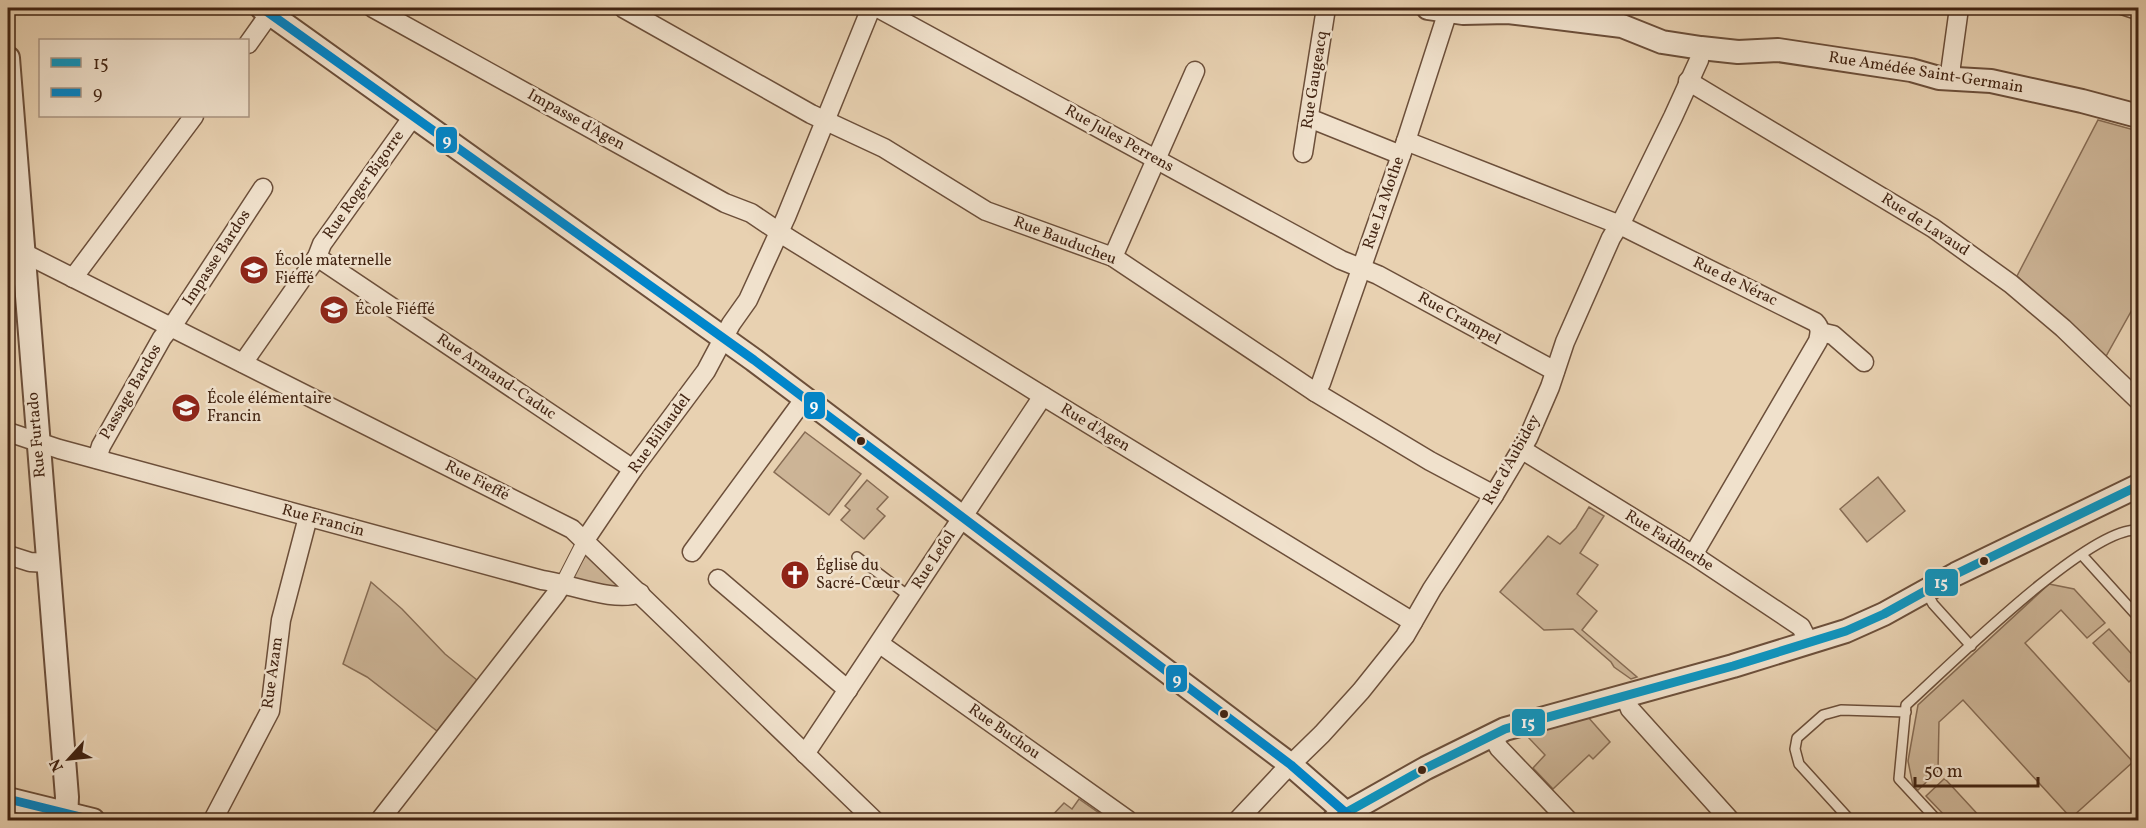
<svg xmlns="http://www.w3.org/2000/svg" width="2146" height="828" viewBox="0 0 2146 828" font-family="Vollkorn,serif">
<rect width="100%" height="100%" fill="#e8d1b1"/>
<filter id="stains"><feTurbulence type="fractalNoise" baseFrequency=".00333" numOctaves="4"/><feColorMatrix values="0 0 0 0 .2 0 0 0 0 .09 0 0 0 0 .02 0 0 0 .5 -.17"/></filter>
<radialGradient id="worn" r=".72"><stop offset=".6" stop-color="#630" stop-opacity="0"/><stop offset="1" stop-color="#630" stop-opacity=".3"/></radialGradient>
<g fill="#ccb496" stroke="#876c54" stroke-width="1.5">
<path d="M2098,120l40,11v168l-33,59 -88,-82z"/>
<path d="M805,432l56,42 -32,41 -55,-43z"/>
<path d="M1878,477l27,34 -38,31 -27,-33z"/>
<path d="M867,480l21,17 -11,12 8,7 -21,23 -23,-19 9,-10 -5,-4z"/>
<path d="M1589,507l15,9 -24,37 18,12 -21,29 20,17 -15,19 55,47 -6,2 -17,-12 -3,-5 -38,-33 -29,1 -44,-38 48,-56 12,8 16,-16z"/>
<path d="M587,553l35,31 -6,5 -45,-10z"/>
<path d="M371,582l31,27 43,45 32,26 -40,51 -70,-54 -24,-13z"/>
<path d="M2049,584l25,5 31,34 -18,15 -26,-28 -36,33 108,119 -62,56 -108,-118 -24,22 -1,49 -20,19 -5,-4 -5,-25 10,-56z"/>
<path d="M2109,629l29,32v12l-9,9 -36,-39z"/>
<path d="M1588,717l22,25 -17,17 -4,-4 -36,34 -20,-21 12,-13 -19,-20z"/>
<path d="M1944,779l3,2 36,39h-34l-23,-24z"/>
<path d="M1079,799l30,21h-61l16,-17 8,6z"/>
</g>
<g fill="none" stroke-linecap="round" stroke-linejoin="round">
<g stroke="#6c4f3a" stroke-width="12">
<g id="service">
<path d="M2117,8l21,7"/>
<path d="M2082,555l56,62"/>
<path d="M857,557l53,40"/>
<path d="M1926,591l7,13 38,42"/>
<path d="M1850,820l-51,-56 -4,-15 2,-11 26,-23 18,-5 65,2"/>
<path d="M1937,820l-38,-41 7,-74c41,-37 183,-179 232,-175"/>
</g>
</g>
<g stroke="#6c4f3a" stroke-width="16">
<path id="pedestrian" d="M563,583l22,-43"/>
</g>
<g stroke="#6c4f3a" stroke-width="21">
<g id="minor">
<path d="M373,8l352,195 26,10 37,25 255,158 370,226"/>
<path d="M623,8l188,106 73,34 102,63 127,46 202,135 115,69 64,34"/>
<path d="M878,8l463,252 37,15 177,96"/>
<path d="M248,44l22,-31"/>
<path d="M1951,78v-12l8,-58"/>
<path d="M1688,81l245,147 78,56 52,44 75,72"/>
<path d="M1309,118l92,37"/>
<path d="M1406,141l214,84 195,97c6,6 5,10 3,19l-125,214"/>
<path d="M1303,153l23,-145"/>
<path d="M8,245l564,284 302,291"/>
<path d="M317,257l5,-13 92,-129"/>
<path d="M1113,257l82,-186"/>
<path d="M73,278l121,-162"/>
<path d="M1820,332l13,3 31,27"/>
<path d="M243,363l74,-106 316,212"/>
<path d="M1315,392l6,-9 85,-242 42,-130"/>
<path d="M8,432l51,17 483,131c29,4 72,23 98,13"/>
<path d="M1521,449l172,106 108,72 8,16"/>
<path d="M97,459l4,-13 61,-108 15,-19 86,-131"/>
<path d="M585,540l48,-71 73,-98 25,-47 17,-24 38,-83 85,-209"/>
<path d="M692,552l113,-154"/>
<path d="M8,555l22,7 18,1"/>
<path d="M718,579l130,111"/>
<path d="M880,644l248,176"/>
<path d="M1625,696l5,13 100,111"/>
<path d="M1492,735l7,13 69,72"/>
<path d="M805,754l238,-358"/>
<path d="M213,820l57,-109 11,-91 27,-103"/>
<path d="M380,820l176,-226 7,-11"/>
<path d="M1238,820l42,-45 42,-41 39,-43 44,-55 27,-47 62,-94 34,-57 22,-51 15,-45 46,-104 13,-21 49,-100 26,-57 2,-12"/>
</g>
</g>
<g stroke="#6c4f3a" stroke-width="26">
<g id="tertiary">
<path d="M262,8l492,352 537,405 63,55"/>
<path d="M1428,8l35,5 45,-1 114,14 40,16 39,6 37,4 40,-2 133,20 28,8 52,3 91,20 56,15"/>
<path d="M8,58l59,739 -1,23"/>
<path d="M8,799l85,21"/>
<path d="M1334,820l92,-52 79,-39 228,-63 113,-35 38,-17 72,-40 182,-88"/>
</g>
</g>
<use href="#service" stroke="#f0e1cc" stroke-width="9"/>
<use href="#pedestrian" stroke="#f0e1cc" stroke-width="14"/>
<use href="#minor" stroke="#f0e1cc" stroke-width="18"/>
<use href="#tertiary" stroke="#f0e1cc" stroke-width="22"/>
<g stroke="#f0e1cc" stroke-width="14">
<path id="bus-1" d="M1333,820l93,-52 79,-39 228,-63 113,-35 38,-17 72,-40 182,-88"/>
</g>
<g stroke="#f0e1cc" stroke-width="14">
<g id="bus-2">
<path d="M262,8l492,352 537,405 63,55"/>
<path d="M8,799l85,21"/>
</g>
</g>
<use href="#bus-1" stroke="#0d95c0" stroke-width="9"/>
<use href="#bus-2" stroke="#0086cb" stroke-width="9"/>
</g>
<defs>
<g id="school-disc" transform="scale(1.5)"><circle r="9.5" fill="#8f2418" stroke="#f0e1cc"/><path d="M0-5L7-2L0 1L-7-2ZM-4 1L0 2.5L4 1V4Q0 6-4 4Z" fill="#fff"/></g>
<g id="church-disc" transform="scale(1.5)"><circle r="9.5" fill="#8f2418" stroke="#f0e1cc"/><path d="M-1.2-6h2.4v3.5h3.3v2.4h-3.3V6h-2.4V-.1h-3.3v-2.4h3.3Z" fill="#fff"/></g>
</defs>
<g fill-rule="evenodd">
<use href="#school-disc" x="254" y="270"/>
<use href="#school-disc" x="334" y="310"/>
<use href="#school-disc" x="186" y="408"/>
<use href="#church-disc" x="795" y="575"/>
</g>
<g fill="#422412" stroke="#f0e1cc" stroke-width="2">
<circle cx="861" cy="441" r="5"/>
<circle cx="1984" cy="561" r="5"/>
<circle cx="1224" cy="714" r="5"/>
<circle cx="1422" cy="770" r="5"/>
</g>
<g text-anchor="middle" dominant-baseline="central" stroke-width="5" stroke-linejoin="round" paint-order="stroke">
<g font-size="16" fill="#422412" stroke="#f0e1cc">
<text transform="translate(1926 73) rotate(9)">Rue Amédée Saint-Germain</text>
<text transform="translate(1315 80) rotate(-81)">Rue Gaugeacq</text>
<text transform="translate(576 120) rotate(29)">Impasse d'Agen</text>
<text transform="translate(1119 139) rotate(29)">Rue Jules Perrens</text>
<text transform="translate(364 185) rotate(-55)">Rue Roger Bigorre</text>
<text transform="translate(1384 203) rotate(-71)">Rue La Mothe</text>
<text transform="translate(1925 225) rotate(33)">Rue de Lavaud</text>
<text transform="translate(1065 241) rotate(21)">Rue Bauducheu</text>
<text transform="translate(217 258) rotate(-57)">Impasse Bardos</text>
<text transform="translate(1735 282) rotate(26)">Rue de Nérac</text>
<text transform="translate(1459 319) rotate(29)">Rue Crampel</text>
<text transform="translate(496 377) rotate(34)">Rue Armand-Caduc</text>
<text transform="translate(131 392) rotate(-60)">Passage Bardos</text>
<text transform="translate(1095 428) rotate(31)">Rue d'Agen</text>
<text transform="translate(660 434) rotate(-54)">Rue Billaudel</text>
<text transform="translate(37 435) rotate(-95)">Rue Furtado</text>
<text transform="translate(1512 460) rotate(-61)">Rue d'Aubidey</text>
<text transform="translate(477 481) rotate(27)">Rue Fieffé</text>
<text transform="translate(323 521) rotate(15)">Rue Francin</text>
<text transform="translate(1669 541) rotate(32)">Rue Faidherbe</text>
<text transform="translate(934 560) rotate(-57)">Rue Lefol</text>
<text transform="translate(273 673) rotate(-82)">Rue Azam</text>
<text transform="translate(1004 732) rotate(35)">Rue Buchou</text>
</g>
<g font-size="16" fill="#422412" stroke="#f0e1cc" text-anchor="start">
<text x="275" y="261">École maternelle<tspan x="275" dy="18">Fiéffé</tspan></text>
<text x="355" y="310">École Fiéffé</text>
<text x="207" y="399">École élémentaire<tspan x="207" dy="18">Francin</tspan></text>
<text x="816" y="566">Église du<tspan x="816" dy="18">Sacré-Cœur</tspan></text>
</g>
</g>
<g stroke="#f0e1cc" stroke-width="2">
<rect x="435" y="126" width="23" height="28" rx="6" fill="#0086cb"/>
<rect x="803" y="391" width="23" height="29" rx="6" fill="#0086cb"/>
<rect x="1924" y="568" width="35" height="29" rx="6" fill="#0d95c0"/>
<rect x="1165" y="664" width="23" height="29" rx="6" fill="#0086cb"/>
<rect x="1511" y="708" width="35" height="29" rx="6" fill="#0d95c0"/>
</g>
<g font-size="16" text-anchor="middle" font-weight="bold" fill="#fff">
<text x="447" y="146">9</text>
<text x="814" y="411">9</text>
<text x="1941" y="588">15</text>
<text x="1177" y="685">9</text>
<text x="1528" y="728">15</text>
</g>
<rect width="2146" height="828" fill="none" stroke="#e8d1b1" stroke-width="30"/>
<rect x="9" y="9" width="2128" height="810" fill="none" stroke="#422412" stroke-width="3"/>
<rect x="15" y="15" width="2116" height="798" fill="none" stroke="#422412" stroke-width="1.5"/>
<rect x="39" y="39" width="210" height="78" fill="#f0e1cc" stroke="#aa9582" stroke-width="1.5"/>
<rect x="51" y="58" width="30" height="9" fill="#0d95c0" stroke="#aa9582" stroke-width="1.5"/>
<text x="93" y="69" font-size="18" fill="#422412">15</text>
<rect x="51" y="88" width="30" height="9" fill="#0086cb" stroke="#aa9582" stroke-width="1.5"/>
<text x="93" y="99" font-size="18" fill="#422412">9</text>
<g transform="translate(69 759) rotate(243)" stroke="#f0e1cc" stroke-width="4.5" paint-order="stroke">
<path d="M0-4.5L10 22L0 15L-10 22Z" fill="#422412"/>
<text y="-9" font-size="16" font-weight="bold" text-anchor="middle" fill="#422412">N</text>
</g>
<path d="M1915 777v9h123v-9" fill="none" stroke="#422412" stroke-width="3"/>
<text x="1924" y="777" font-size="18" fill="#422412" stroke="#f0e1cc" stroke-width="4.5" paint-order="stroke">50 m</text>
<rect width="100%" height="100%" filter="url(#stains)"/>
<rect width="100%" height="100%" fill="url(#worn)"/>
</svg>
